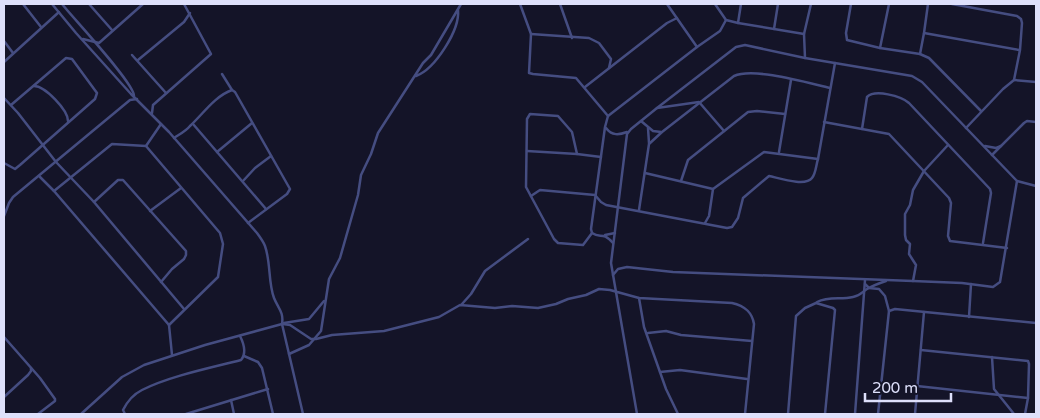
<svg xmlns="http://www.w3.org/2000/svg" width="1040" height="418" viewBox="0 0 1040 418" font-family="'Varela Round',sans-serif">
<rect width="100%" height="100%" fill="#141428"/>
<g fill="none" stroke-linecap="round" stroke-linejoin="round">
<g stroke="#454d81" stroke-width="2.5">
<path d="M23,4l18,23"/>
<path d="M52,4l24,29 55,61 38,38 88,101c3,4 6,8 8,13 6,17 3,36 9,52 4,10 10,14 8,26l-77,21 -61,20 -22,12 -41,37"/>
<path d="M62,4c11,14 73,80 72,92"/>
<path d="M89,4l23,26"/>
<path d="M520,4l11,30 -2,39 4,1 43,4 32,38"/>
<path d="M560,4l12,34"/>
<path d="M667,4l30,43"/>
<path d="M715,4l11,16 12,3 66,11"/>
<path d="M851,4l-5,29 1,7 33,8 40,6 9,4 52,53"/>
<path d="M952,4l65,12 4,3 1,4 -2,27 -6,30 -11,9 -37,39"/>
<path d="M738,23l3,-19"/>
<path d="M774,29l4,-25"/>
<path d="M924,33l95,17"/>
<path d="M531,34l58,4 10,5 12,16 -2,9"/>
<path d="M83,39l16,4 44,-39"/>
<path d="M4,41l9,12"/>
<path d="M880,48l9,-44"/>
<path d="M920,54l4,-21 4,-29"/>
<path d="M132,55l34,38"/>
<path d="M805,58l-1,-24 7,-30"/>
<path d="M138,60l46,-38 6,-9"/>
<path d="M4,62l55,-50"/>
<path d="M222,74l10,16 3,2 55,97 -3,5 -39,29"/>
<path d="M416,76c19,-7 44,-46 42,-66"/>
<path d="M1014,80l22,2"/>
<path d="M34,86c11,0 34,24 34,35"/>
<path d="M585,87l82,-64 10,-5"/>
<path d="M4,98l14,15 38,49 38,40 90,107"/>
<path d="M657,108l79,-61 9,-2 60,13 107,18 10,6 95,99 19,5"/>
<path d="M152,113l1,-8 58,-51 -27,-50"/>
<path d="M641,121l12,10 8,1"/>
<path d="M824,122l65,12 60,64 2,5 -3,33 2,5 57,7"/>
<path d="M193,124l73,85"/>
<path d="M606,128c6,8 13,7 21,4"/>
<path d="M648,128l1,15"/>
<path d="M862,129l5,-32c8,-8 34,-1 42,6l81,86 1,4 -8,50"/>
<path d="M174,138c6,-4 12,-7 16,-12 13,-12 25,-30 42,-36"/>
<path d="M146,146l15,-22"/>
<path d="M985,146l11,2 5,-2"/>
<path d="M527,151l50,3 24,3"/>
<path d="M217,152l35,-29"/>
<path d="M779,152l12,-72"/>
<path d="M577,154l-5,-22 -14,-16 -28,-2 -3,5 -1,68 28,52 4,4 25,2 9,-12 -1,-4 14,-102 3,-11 89,-69 23,-16 6,-11"/>
<path d="M992,155l32,-32 3,-2 9,1"/>
<path d="M4,163l11,6 5,-4 75,-66 2,-6 -25,-34 -6,-1 -55,47"/>
<path d="M645,173l68,16"/>
<path d="M40,177l14,14 115,134 3,30"/>
<path d="M243,181l12,-13 16,-12"/>
<path d="M681,181l7,-21 60,-48 9,-1 28,3"/>
<path d="M54,191l58,-47 34,2 74,87 3,11 -5,33 -49,48"/>
<path d="M531,196l9,-6 55,5 6,7 5,3 121,23 5,-1 6,-9 5,-20 26,-22c10,2 36,11 43,2 4,-5 4,-13 6,-19l17,-96"/>
<path d="M94,202l24,-22h5l63,71v4l-2,4 -12,10 -11,13"/>
<path d="M639,210l10,-66 13,-12 72,-56c20,-9 74,7 96,12"/>
<path d="M150,211l31,-23"/>
<path d="M4,216l5,-13 4,-6 117,-97 7,-1"/>
<path d="M705,223l4,-7 4,-27 51,-37 54,7"/>
<path d="M592,233c9,6 10,-2 21,10"/>
<path d="M605,235l10,-2"/>
<path d="M613,275l5,-6 9,-2 46,5 240,9 49,2 31,4 7,-5 17,-101"/>
<path d="M913,281l3,-16 -7,-11 1,-10 -4,-4 -1,-5v-21l5,-9 3,-15 11,-19 24,-26"/>
<path d="M865,284l4,4 10,1 6,7 4,15"/>
<path d="M639,298l5,29 22,62 12,25"/>
<path d="M817,302c12,-6 24,-2 36,-5 7,-1 9,-5 14,-8 5,-3 13,-6 19,-8"/>
<path d="M462,304l9,-10 14,-23 43,-32"/>
<path d="M969,317l2,-33"/>
<path d="M284,323l25,-4 15,-18"/>
<path d="M282,324l21,90"/>
<path d="M283,324l7,1 21,14h5l16,-4 52,-4 55,-14 21,-12 35,3 17,-2 26,2 18,-4 12,-5 18,-4 13,-6 11,1 29,8 93,5c13,3 20,9 22,21l-9,90"/>
<path d="M648,333l18,-2 15,4 71,6"/>
<path d="M4,337l36,41 15,21v2l-17,13"/>
<path d="M921,350l107,11 1,3 -1,34 -3,16"/>
<path d="M289,354l20,-9 12,-14 8,-52 11,-21 18,-63 3,-20 10,-21 7,-21 45,-70 8,-8 30,-51"/>
<path d="M244,356l14,6 4,6 11,46"/>
<path d="M992,357l2,32 20,25"/>
<path d="M660,372l20,-2 67,9"/>
<path d="M917,386l111,12"/>
<path d="M4,397l24,-22 3,-4v-3"/>
<path d="M231,400l3,14"/>
<path d="M125,414l-2,-4c4,-8 11,-16 19,-20 28,-14 68,-22 99,-30 6,-7 3,-16 -1,-24"/>
<path d="M186,414l82,-25"/>
<path d="M637,414l-26,-151 16,-129 4,-5 26,-21 42,-6 25,29"/>
<path d="M788,414l8,-98 9,-8 11,-5 17,5 2,2 -10,104"/>
<path d="M855,414l10,-134"/>
<path d="M878,414l11,-103 6,-2 141,14"/>
<path d="M915,414l9,-102"/>
</g>
</g>
<rect width="1040" height="418" fill="none" stroke="#dee0fb" stroke-width="10"/>
<path d="M865 393v8h86v-8" fill="none" stroke="#dee0fb" stroke-width="2.5"/>
<text x="872" y="393" font-size="15" fill="#dee0fb" stroke="#141428" stroke-width="4" paint-order="stroke">200 m</text>
</svg>
